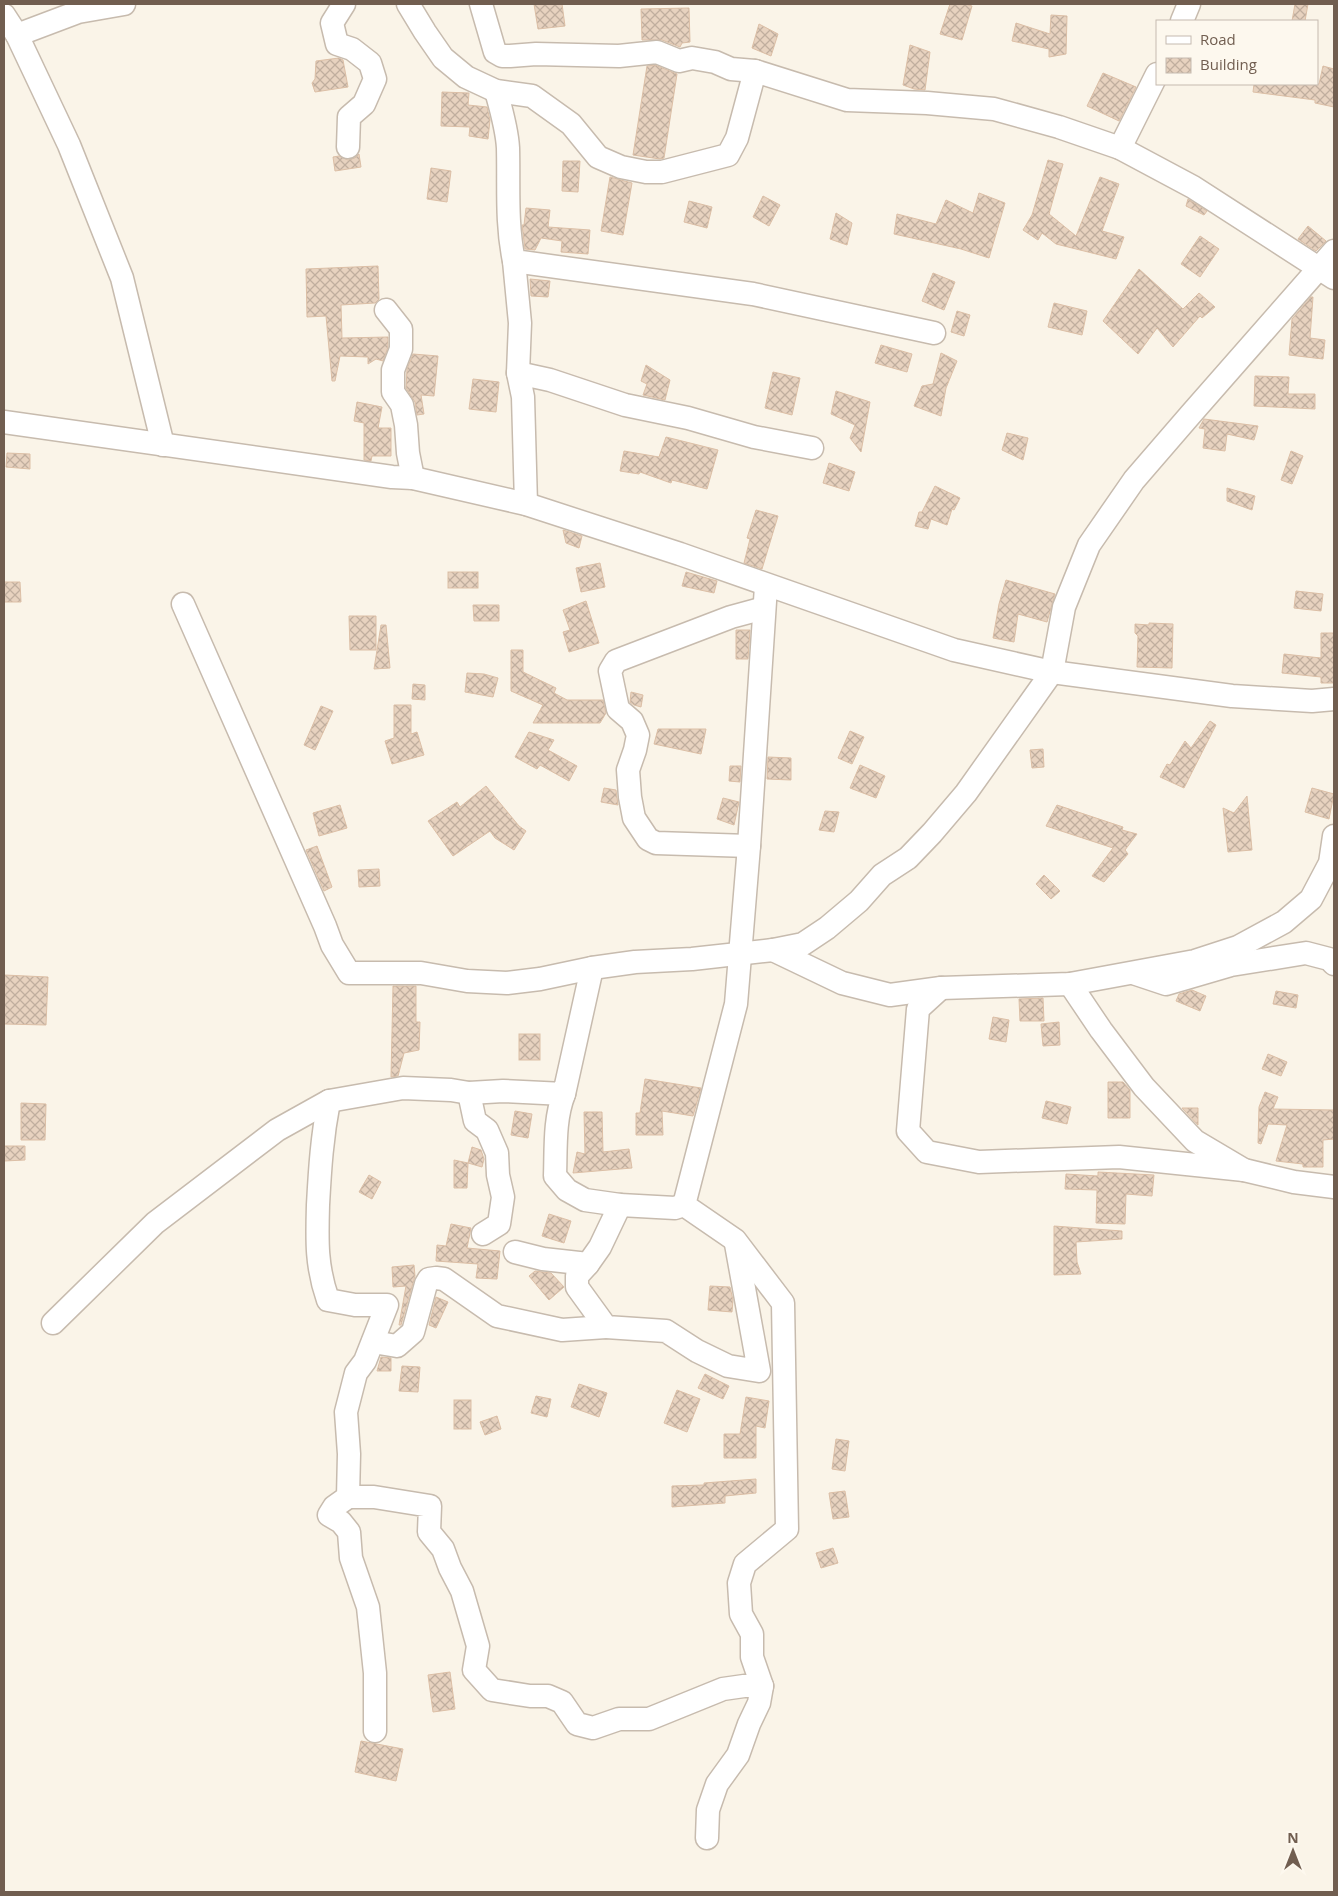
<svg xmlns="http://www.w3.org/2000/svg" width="1338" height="1896" viewBox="0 0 1338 1896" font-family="'Open Sans',sans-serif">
<defs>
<pattern id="building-cross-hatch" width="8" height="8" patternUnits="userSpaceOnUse" patternTransform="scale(1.25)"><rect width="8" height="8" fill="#e7d2bf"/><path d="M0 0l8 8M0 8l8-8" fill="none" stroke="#c0ae9e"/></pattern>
</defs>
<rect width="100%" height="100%" fill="#faf4e8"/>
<g fill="url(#building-cross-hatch)" stroke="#dcbfa6">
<path d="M534,4h28l3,22 -27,3z"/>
<path d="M950,4h15l7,2 -10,34 -22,-6z"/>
<path d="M1295,4h13l-3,17h-13z"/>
<path d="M689,8l1,34 -8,1 -2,4 -18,-7h-20l-1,-31z"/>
<path d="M1051,15l16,1 -1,38 -17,3v-8l-37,-8 4,-18 34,11z"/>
<path d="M759,24l19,10 -7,22 -19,-8z"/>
<path d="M910,45l20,7 -5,38 -11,-1 -11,-4z"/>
<path d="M339,58l4,2 5,27 -33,5 -3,-9 3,-4 1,-18z"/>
<path d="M655,65l22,9 -13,84 -4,1 -27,-4 14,-89z"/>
<path d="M1323,66l11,3v38l-19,-4v-3l-62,-8 1,-8h65z"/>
<path d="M1103,73l33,14 -17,34 -32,-15z"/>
<path d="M442,92l27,1 -1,12 19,2 3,13 -2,19 -19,-3 1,-9 -29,-1z"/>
<path d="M359,154l2,13 -26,4 -2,-14 6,-1 9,4 7,-2z"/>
<path d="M1048,160l15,4 -14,50 27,22 24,-59 19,7 -17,47 22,6 -8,22 -60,-15 -14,-11 -4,7 -15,-10 9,-15z"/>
<path d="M563,161h17l-2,31 -16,-1z"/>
<path d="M431,168l20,3 -4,31 -20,-3z"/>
<path d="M610,177l22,6 -9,52 -22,-4z"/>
<path d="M979,193l26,10 -16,55 -28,-9 -67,-15 3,-20 39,10 10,-24 27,13z"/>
<path d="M763,196l17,9 -11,21 -16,-9z"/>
<path d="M1188,199l19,12 -3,4 -18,-9z"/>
<path d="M689,201l23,6 -5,21 -23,-6z"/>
<path d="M526,208l24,2 -2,17 42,3 -2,24 -27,-2 1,-11 -21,-3 -6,12 -10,-1 -3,-24h2z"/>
<path d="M836,213l16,10 -5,22 -17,-6z"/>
<path d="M1308,226l18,15 -10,10 -18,-12z"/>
<path d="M1200,236l19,13 -19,28 -19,-13z"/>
<path d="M378,266l1,33 -4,4 -34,2 1,33 46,-1v10l-5,14 -7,-2 -8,5v-7l-28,-1 -5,25h-3l-6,-65 -19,1 -1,-48z"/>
<path d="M1139,269l44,40 16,-16 16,14 -13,11 -2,-2 -27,31 -16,-19 -19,26 -35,-33z"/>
<path d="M933,273l22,9 -11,28 -22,-9z"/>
<path d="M530,279l20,2 -2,16 -17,-1z"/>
<path d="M1311,297h2l-3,41 15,2 -2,19 -34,-4 3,-36z"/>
<path d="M1054,303l33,8 -5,24 -34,-8z"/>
<path d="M957,311l13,4 -6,21 -13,-4z"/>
<path d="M881,345l31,9 -5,18 -32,-9z"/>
<path d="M941,353l16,8 -11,27 -5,28 -27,-10 8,-20 11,-2z"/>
<path d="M413,354l25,2 -4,40 -13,-1 3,19 -7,1 -2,-13 -9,-14 1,-19z"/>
<path d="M646,365l24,15 -5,20 -22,-5 4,-11 -6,-3z"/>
<path d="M773,372l27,6 -8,37 -27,-7z"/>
<path d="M1255,376l34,1 -1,17h27v15l-61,-3z"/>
<path d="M473,379l26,3 -3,30 -27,-3z"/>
<path d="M836,391l34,11 -9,50 -11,-14 5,-13 -24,-11z"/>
<path d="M357,402l25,5 -4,21h13v28h-19l-1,5 -7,-1v-37l-10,-2z"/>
<path d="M1204,419l54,7 -4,14 -27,-6 -2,17 -22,-3 2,-19 -6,-1z"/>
<path d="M1007,433l21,5 -5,22 -21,-10z"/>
<path d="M666,437l52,13 -11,39 -35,-9 -1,3 -31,-11 -1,2 -19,-3 4,-20 35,6z"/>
<path d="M1291,451l12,5 -11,28 -11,-4z"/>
<path d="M7,453l23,1v15l-24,-2z"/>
<path d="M829,463l26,9 -6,19 -26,-8z"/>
<path d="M935,486l25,12 -6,12 -2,-1 -5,16 -16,-6 -3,10 -13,-3 4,-14h3z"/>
<path d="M1227,488l28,8 -3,14 -25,-9z"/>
<path d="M756,510l22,6 -16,53 -18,-6 6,-24 -3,-1z"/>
<path d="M563,530l19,6 -3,12 -13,-5z"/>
<path d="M600,563l5,24 -24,5 -5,-24z"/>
<rect x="448" y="572" width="30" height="16"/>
<path d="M686,572l31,9 -3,12 -32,-7z"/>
<path d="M1006,580l49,14 -8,28 -29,-8 -4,28 -21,-4 6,-34z"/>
<path d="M4,582h16l1,20h-17z"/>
<path d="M1296,591l27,3 -2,17 -27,-3z"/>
<path d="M586,601l13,42 -30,9 -6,-20 7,-2 -7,-20z"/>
<path d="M473,605h26v16h-25z"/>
<path d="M349,616h27v34h-26z"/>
<path d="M1149,623l24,1 -1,44 -35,-1 1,-31 -3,-3v-9l14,1z"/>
<path d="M381,625h5l4,43 -16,1z"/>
<path d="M736,630h14l-2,29h-12z"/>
<path d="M1321,633h13v50h-13v-6l-39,-4 2,-19 37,4z"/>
<path d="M511,650h12v22l33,16 -2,5 13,7h36l3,13 -6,10h-67l10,-18 -32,-14z"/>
<path d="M467,673l17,1 14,4 -5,19 -28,-5z"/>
<path d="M413,684l12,1v15l-13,-1z"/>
<path d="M631,692l12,3 -2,12 -7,-2 -4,-3z"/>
<path d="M394,705h17v29l6,-2 7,23 -32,9 -7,-23 9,-3z"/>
<path d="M321,706l12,5 -18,39 -11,-5z"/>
<path d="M1210,721l6,4 -32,63 -24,-11 7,-13 3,1 15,-24 6,7z"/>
<path d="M658,729h48l-5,25 -47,-10z"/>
<path d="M850,731l14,6 -12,27 -14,-6z"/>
<path d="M529,732l25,8 -6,10 29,16 -8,15 -29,-16 -3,4 -22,-12z"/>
<path d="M1043,749l1,18 -12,1 -2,-18z"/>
<path d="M768,757l23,1v22l-24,-1z"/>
<path d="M860,765l25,11 -9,22 -26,-10z"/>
<path d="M730,766h11l-1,16 -11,-1z"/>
<path d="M486,786l33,40 7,5 -12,19 -19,-12 -5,-7 -37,25 -25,-35 29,-19 3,5z"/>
<path d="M604,788l12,2 2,15 -17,-3z"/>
<path d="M1312,788l22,6 -5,25 -24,-7z"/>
<path d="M1247,796l5,54 -24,2 -5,-44 11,5z"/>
<path d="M723,798l16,4 -5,23 -17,-6z"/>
<path d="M340,805l7,23 -28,8 -6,-23z"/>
<path d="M1057,805l66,22 -1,3 15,4 -12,16 3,4 -24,28 -12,-6 21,-28 -67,-22z"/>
<path d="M825,811l14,1 -5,20 -15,-2z"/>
<path d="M317,846l15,41 -8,4 -18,-41z"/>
<path d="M379,869l1,17 -21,1 -1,-17z"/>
<path d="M1044,875l16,16 -9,8 -15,-15z"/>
<path d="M4,975l44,2 -2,48 -42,-1z"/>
<path d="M393,986h23v36h4l-1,28 -15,3 -6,23 -7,1z"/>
<path d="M1192,990l14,6 -6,15 -24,-10 3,-7z"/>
<path d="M1276,991l22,4 -2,13 -23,-4z"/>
<path d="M1043,998l1,23h-24l-1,-22z"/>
<path d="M993,1017l16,3 -3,22 -17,-3z"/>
<path d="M1059,1022l1,23 -17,1 -2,-22z"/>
<rect x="519" y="1034" width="21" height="26"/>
<path d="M1268,1054l19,8 -6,14 -19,-7z"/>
<path d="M645,1079l56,9 -8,28 -31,-5 1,24h-27v-22h4z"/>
<path d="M1108,1082h15l7,8v28h-22z"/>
<path d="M1265,1092l13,5 -5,12 61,1v29l-11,1v27h-20v-3l-27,-3 11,-36 -19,-1 -7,20 -3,-1 1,-36z"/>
<path d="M1046,1101l25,6 -4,17 -25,-6z"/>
<path d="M21,1103l25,1 -1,36h-24z"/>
<path d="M1182,1108h16v17z"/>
<path d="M515,1111l17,3 -4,24 -17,-3z"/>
<path d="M584,1112h18l1,40 26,-3 3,19 -59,5 4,-21 8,2z"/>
<path d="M4,1146h21v14l-21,1z"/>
<path d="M472,1147l9,3 3,9 -2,8 -14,-4z"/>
<path d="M454,1160l14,3 -1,25h-13z"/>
<path d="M1098,1172l56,3 -2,21 -26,-2 -1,30 -29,-1 1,-33 -32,-1 1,-15 32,2z"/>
<path d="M369,1175l12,7 -9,17 -13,-7z"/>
<path d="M549,1214l22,7 -7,22 -22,-7z"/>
<path d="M451,1224l20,4 -4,20 33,3 -3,28 -21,-1 2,-14 -42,-3 1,-16 9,1z"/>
<path d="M1054,1226l68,5v8l-46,3 1,20 4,12 -27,1z"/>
<path d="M414,1265l1,11 -14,49h-2l7,-39 -13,1 -1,-20z"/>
<path d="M535,1271l16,2 13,14 -15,13 -20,-24z"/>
<path d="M710,1286l20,1 3,13 -1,12 -24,-2z"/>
<path d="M436,1297l12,5 -12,26 -7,-3z"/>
<path d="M381,1357l10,1v13h-14z"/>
<path d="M402,1366l18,1 -2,25 -19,-1z"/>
<path d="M705,1374l24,12 -6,13 -25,-11z"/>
<path d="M579,1384l28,9 -8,24 -28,-10z"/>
<path d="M677,1390l23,9 -13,33 -23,-9z"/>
<path d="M536,1396l15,3 -4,18 -16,-4z"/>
<path d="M746,1397l23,4 -4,27 -9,-2v32h-32v-24h16z"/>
<rect x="454" y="1400" width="17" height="29"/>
<path d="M497,1416l4,13 -16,6 -5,-13z"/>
<path d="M836,1439l13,2 -4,30 -13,-2z"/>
<path d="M756,1479v14l-31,3v7l-53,4v-21l32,-1v-2z"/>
<path d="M845,1491l4,26 -16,2 -4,-26z"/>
<path d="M833,1548l5,15 -17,5 -5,-15z"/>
<path d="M450,1672l5,37 -22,3 -5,-37z"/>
<path d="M361,1741l42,8 -7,32 -41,-9z"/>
</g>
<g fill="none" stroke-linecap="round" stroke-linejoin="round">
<g stroke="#c7bbae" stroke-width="25">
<g id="minor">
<path d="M344,4l-12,19 5,21 15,5 18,14 5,16 -11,25 -15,13 -1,30"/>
<path d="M408,4l17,28 18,26 23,19 30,14 36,5 39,28 27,33 23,10 25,5h16l66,-17 9,-17 18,-67 92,29 80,3 67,6 65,18 61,21 73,39 141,91"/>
<path d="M481,4l14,48 7,4h8l26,-2 83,2 38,-4 22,9 13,-3 23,4 16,7 24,2"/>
<path d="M4,15l13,20 61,-23 46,-8"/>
<path d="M1182,21l7,-17"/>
<path d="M17,35l52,110 53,133 41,167"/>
<path d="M496,91c5,18 11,38 12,57 1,39 -2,75 6,113l239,33 181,39"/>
<path d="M1120,148l37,-74"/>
<path d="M514,261l6,62 -2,50"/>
<path d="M386,310l15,19v20l-8,21v22l9,13 4,20 2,28 5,25"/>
<path d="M4,422l388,55 21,1 113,26 154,50 274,96 98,22 180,24 80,5 22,-2"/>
<path d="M526,504l-3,-107 -5,-24 32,7 75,25 63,13 66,19 58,11"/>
<path d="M183,604l142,322 7,19 17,28h72l46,8 40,2 33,-4 52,-11 43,-6 57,-3 81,-9 30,-6 24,-16 32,-27 23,-26 26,-17 24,-25 34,-40 86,-121 12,-65 25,-62 45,-65 57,-66 143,-163"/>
<path d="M749,846l-93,-3 -8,-4 -14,-21 -4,-21 -2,-27 7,-20 3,-15 -6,-14 -14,-12 -8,-38 6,-10 115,-44 33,-9"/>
<path d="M773,950l69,33 48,12 51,-7 129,-4 125,-23 43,-14 46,-25 27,-23 19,-36 4,-27"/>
<path d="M1136,974l30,10 65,-19 75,-12 23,6 5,5"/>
<path d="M1070,984l31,46 43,57 51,54 49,29 50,12 40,5"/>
<path d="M941,988l-23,21 -10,122 19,21 52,10 140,-5 125,13"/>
<path d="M469,1093l6,28 12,9 10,23 1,22 5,22 -4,27 -16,10"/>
<path d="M564,1094c-10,25 -8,56 -9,82l12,14 18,10 35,5 55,3 9,-3"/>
<path d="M329,1101c-7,36 -9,67 -11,104 -1,35 -2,61 10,95l27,5h32l-22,56 -9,12 -10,39 3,42 -1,43 -14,10 -5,8 12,7 8,10 2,26 17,49 7,66v58"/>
<path d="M515,1252l28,7 45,5 12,-17 20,-42"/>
<path d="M588,1264l-11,12v11l29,40 60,4 31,20 31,15 31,5 -23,-127"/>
<path d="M53,1323l102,-100 122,-93 52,-29 74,-13 48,2 18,3 34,-2 61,3 28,-126"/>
<path d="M373,1342l24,4 16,-14 13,-48 3,-5 7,-1 8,1 53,37 65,14 44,-3"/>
<path d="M348,1497h26l56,9 -1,26 14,17 7,19 12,23 16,55 -4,24 18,20 38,6h18l14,6 15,22 16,4 26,-9h30l74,-30 21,-3h18"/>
<path d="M707,1838l1,-28 9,-26 21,-29 11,-31 10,-21 3,-17 -10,-29v-23l-11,-20 -2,-31 6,-19 42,-35 -4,-226 -48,-63 -51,-35 52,-201 13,-158 17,-260"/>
</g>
</g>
<use href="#minor" stroke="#fff" stroke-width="22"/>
</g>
<rect width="1338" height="1896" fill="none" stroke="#715e50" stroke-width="10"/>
<rect x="1156" y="20" width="162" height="65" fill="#fdf8ee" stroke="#c5baaf"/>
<rect x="1166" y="36" width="25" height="8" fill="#ffffff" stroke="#c5baaf"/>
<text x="1200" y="45" font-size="15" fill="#715e50">Road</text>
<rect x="1166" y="58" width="25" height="15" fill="url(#building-cross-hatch)" stroke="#c5baaf"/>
<text x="1200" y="70" font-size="15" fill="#715e50">Building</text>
<g transform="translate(1293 1851)" stroke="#fdf8ee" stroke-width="4" paint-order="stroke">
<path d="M0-4L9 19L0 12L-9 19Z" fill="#715e50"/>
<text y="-8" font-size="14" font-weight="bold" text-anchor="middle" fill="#715e50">N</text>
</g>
</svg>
